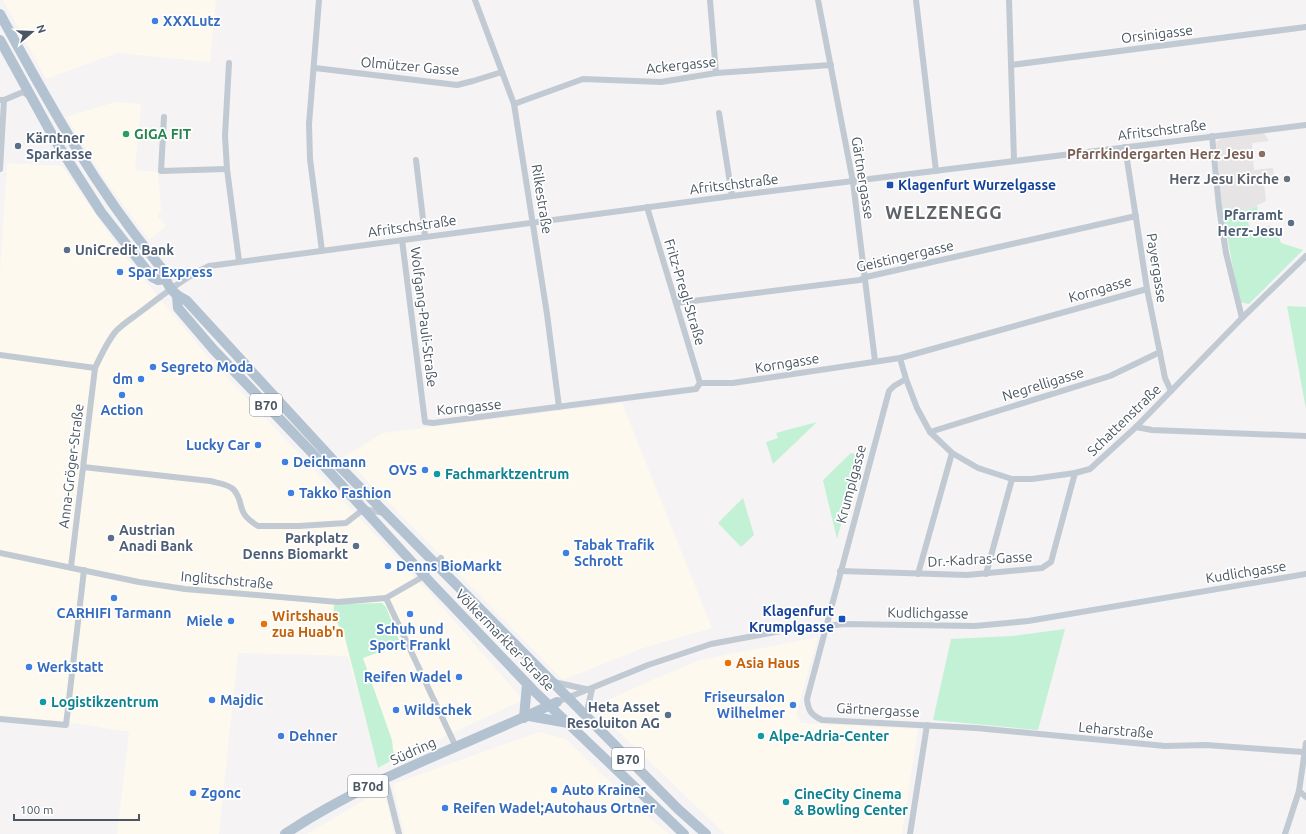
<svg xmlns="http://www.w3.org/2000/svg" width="1306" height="834" viewBox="0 0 1306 834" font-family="Ubuntu,sans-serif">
<rect width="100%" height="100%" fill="#f5f3f3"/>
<g fill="#fdf9ef">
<path d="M3,0h213l-6,62 -93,-9 -71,26z"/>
<path d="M115,102l26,2 -6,66 23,2 3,39 -4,4 9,11 -17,14 -44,-60 -39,-63z"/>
<path d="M7,163l55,3 61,88 86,104 219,233 95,109 -145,68 -30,-112 -110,-3 -19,181h-102l12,-102 -68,-11 -61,-5v-444z"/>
<path d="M622,403l90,225 -66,19 -83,33 -219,-223 39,-24z"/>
<path d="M818,637l-22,78 5,8 117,6 -16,105h-177l-132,-127 54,-25 53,-22z"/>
<path d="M539,732l27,7 69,67 34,28h-265l-11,-50z"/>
<path d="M384,788l10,46h-87z"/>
</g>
<path fill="#e6e4e5" d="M1264,133l5,8 -17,2 2,27 19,-2 2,15 -11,1 2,17 -19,9 -25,-3 -6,-65 5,-3z"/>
<g fill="#c3f1d5">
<path d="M1257,206l1,7 -10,8 2,9 20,-4 7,4 4,13 22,7 -54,54 -10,-2 -17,-95 25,3z"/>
<path d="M1287,306l19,1v102z"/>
<path d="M817,422l-44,42 -7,-22 12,-4 -2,-5z"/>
<path d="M851,453l9,3 -23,83 -14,-59z"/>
<path d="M743,498l11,37 -13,12 -23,-24z"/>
<path d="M382,603l4,4 13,33 -5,7 -31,11 29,82 1,10 3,8 -18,10 -34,-134c-6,-9 -12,-18 -10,-29l3,-1z"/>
<path d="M1065,629l-27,101 -105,-10 18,-81 62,-3z"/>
</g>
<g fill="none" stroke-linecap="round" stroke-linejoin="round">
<g stroke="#c1cad2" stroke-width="6">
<path d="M319,0l-10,124 1,35 12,92"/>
<path d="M475,0l39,104 33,210 12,93"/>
<path d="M710,0l6,73"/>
<path d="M818,0l35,182 22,179"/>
<path d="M916,0l20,171"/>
<path d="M1009,0l5,160"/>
<path d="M229,63l-4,73 2,33 12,92"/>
<path d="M1011,65l295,-38"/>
<path d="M315,68l142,17 16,-4 29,-9"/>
<path d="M0,100h4l19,-8 6,4"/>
<path d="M514,104l69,-25 78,3 55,-9 115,-8"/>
<path d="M719,113l13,83"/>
<path d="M164,117l-3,54 66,-2"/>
<path d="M1212,136l7,71 7,46 16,65"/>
<path d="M1125,147l22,142 18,89 6,13"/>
<path d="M416,160l9,76"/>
<path d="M0,169l4,-69"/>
<path d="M647,207l53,176"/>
<path d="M402,240l23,182 8,1 263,-34 4,-6h33l167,-25 247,-69"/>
<path d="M677,303l183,-23 6,-3 270,-61"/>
<path d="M0,355l95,13"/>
<path d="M900,358l6,21 -12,7 -5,5 -82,308c1,11 4,16 15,21l154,8 189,18 41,-1 97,7"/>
<path d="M906,379l11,29 13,24 22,21 26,15 34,11h20l43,-6 15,-4 46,-42 106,-109 64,-62"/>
<path d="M1136,427l16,3 154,6"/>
<path d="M930,432l180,-56 50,-24"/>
<path d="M83,467l127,14c7,2 19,3 24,9 12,15 0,21 24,36h41l47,-3 18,-14 20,4"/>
<path d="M0,553l139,29 46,7 153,13 48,-4 33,-19 22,-21"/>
<path d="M71,567l24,-199c6,-13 12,-26 21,-37 8,-8 18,-14 27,-21 21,-16 42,-33 66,-44l523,-70 574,-71"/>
<path d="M840,571l127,4 75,-7 9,-6 24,-89"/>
<path d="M918,574l34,-121"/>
<path d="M986,574l26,-95"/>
<path d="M386,598l70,149"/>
<path d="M554,682l36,8"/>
<path d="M557,702l91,-37 63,-21 75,-14 59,-6 130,2 53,-5 278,-47"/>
<path d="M586,716l6,-27"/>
<path d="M0,719l66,6 18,-155"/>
<path d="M385,778l14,56"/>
<path d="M1299,791l7,6"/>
<path d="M910,834l17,-109"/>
<path d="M1285,834l14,-43 7,-48"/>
</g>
<g stroke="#b3c2d1" stroke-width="10">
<path d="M0,14c49,90 98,179 164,257 2,14 10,24 22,29l146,159 346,350 28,25"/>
<path d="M0,40l55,100 19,30 27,42 51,65 6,3 7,-1"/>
<path d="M177,296l1,12 35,41 103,108 115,126 102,107 151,144"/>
<path d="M529,716l39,7"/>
<path d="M524,718l3,-34"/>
<path d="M285,834c84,-56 181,-89 272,-132"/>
</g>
</g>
<g fill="#3f7fe0" stroke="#fff" stroke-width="1.5">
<circle cx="155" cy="21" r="4"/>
<circle cx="120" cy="272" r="4"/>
<circle cx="153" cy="367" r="4"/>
<circle cx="141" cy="379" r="4"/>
<circle cx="122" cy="395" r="4"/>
<circle cx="258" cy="445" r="4"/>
<circle cx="285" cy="462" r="4"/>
<circle cx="425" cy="470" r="4"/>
<circle cx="291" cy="493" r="4"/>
<circle cx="566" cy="553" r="4"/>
<circle cx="388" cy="566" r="4"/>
<circle cx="114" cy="598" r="4"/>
<circle cx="410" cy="614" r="4"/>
<circle cx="231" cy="621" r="4"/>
<circle cx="29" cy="667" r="4"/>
<circle cx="459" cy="677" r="4"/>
<circle cx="212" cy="700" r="4"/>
<circle cx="793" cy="705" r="4"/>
<circle cx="396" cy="710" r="4"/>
<circle cx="281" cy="736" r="4"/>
<circle cx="554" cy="790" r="4"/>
<circle cx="193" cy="793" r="4"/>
<circle cx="445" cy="808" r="4"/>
</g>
<circle fill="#2e9e5b" stroke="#fff" stroke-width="1.5" cx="126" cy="134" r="4"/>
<g fill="#5c6f8a" stroke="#fff" stroke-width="1.5">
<circle cx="18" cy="146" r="4"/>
<circle cx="1291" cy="223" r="4"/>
<circle cx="67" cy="250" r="4"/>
<circle cx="111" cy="538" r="4"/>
<circle cx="356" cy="546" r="4"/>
<circle cx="668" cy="715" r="4"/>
</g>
<circle fill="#8d6e63" stroke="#fff" stroke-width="1.5" cx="1262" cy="154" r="4"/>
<circle fill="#6b7280" stroke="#fff" stroke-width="1.5" cx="1287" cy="179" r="4"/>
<g fill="#1a4fb4" stroke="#fff" stroke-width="1.5">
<rect x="886" y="181" width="8" height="8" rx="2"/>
<rect x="838" y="615" width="8" height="8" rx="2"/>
</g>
<g fill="#0f9aa8" stroke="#fff" stroke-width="1.5">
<circle cx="437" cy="474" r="4"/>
<circle cx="43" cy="702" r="4"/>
<circle cx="761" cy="736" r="4"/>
<circle cx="786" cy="802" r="4"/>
</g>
<g fill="#e8710a" stroke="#fff" stroke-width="1.5">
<circle cx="264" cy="624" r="4"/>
<circle cx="728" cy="663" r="4"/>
</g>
<g text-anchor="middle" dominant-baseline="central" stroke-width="3.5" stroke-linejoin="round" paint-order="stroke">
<g fill="#fff" stroke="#808990" stroke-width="1">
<rect x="250" y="394" width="32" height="22" rx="3"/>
<rect x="612" y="748" width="32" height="22" rx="3"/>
<rect x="348" y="775" width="40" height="22" rx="3"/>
</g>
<g font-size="13" font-weight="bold" fill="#4a5661">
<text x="266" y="405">B70</text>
<text x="628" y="759">B70</text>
<text x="368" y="786">B70d</text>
</g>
<g font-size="14" font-weight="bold" fill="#366cbe" stroke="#fff" text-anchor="start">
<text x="163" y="21">XXXLutz</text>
<text x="128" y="272">Spar Express</text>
<text x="161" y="367">Segreto Moda</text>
<text x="133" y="379" text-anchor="end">dm</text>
<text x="122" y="410" text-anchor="middle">Action</text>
<text x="250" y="445" text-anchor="end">Lucky Car</text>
<text x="293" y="462">Deichmann</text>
<text x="417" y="470" text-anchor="end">OVS</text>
<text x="299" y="493">Takko Fashion</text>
<text x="574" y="545">Tabak Trafik<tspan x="574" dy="16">Schrott</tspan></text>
<text x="396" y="566">Denns BioMarkt</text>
<text x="114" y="613" text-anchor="middle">CARHIFI Tarmann</text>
<text x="223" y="621" text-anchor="end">Miele</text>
<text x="410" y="629" text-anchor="middle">Schuh und<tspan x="410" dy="16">Sport Frankl</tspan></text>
<text x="37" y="667">Werkstatt</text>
<text x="451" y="677" text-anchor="end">Reifen Wadel</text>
<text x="785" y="697" text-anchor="end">Friseursalon<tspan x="785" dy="16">Wilhelmer</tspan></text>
<text x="220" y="700">Majdic</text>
<text x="404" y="710">Wildschek</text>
<text x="289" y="736">Dehner</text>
<text x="562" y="790">Auto Krainer</text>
<text x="201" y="793">Zgonc</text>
<text x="453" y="808">Reifen Wadel;Autohaus Ortner</text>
</g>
<g font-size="14" fill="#4a5661" stroke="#fff">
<text transform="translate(1157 34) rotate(-7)">Orsinigasse</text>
<text transform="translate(681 65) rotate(-6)">Ackergasse</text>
<text transform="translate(410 66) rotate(5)">Olmützer Gasse</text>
<text transform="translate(1162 130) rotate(-7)">Afritschstraße</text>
<text transform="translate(863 178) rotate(81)">Gärtnergasse</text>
<text transform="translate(734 184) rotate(-7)">Afritschstraße</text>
<text transform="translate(542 199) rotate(81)">Rilkestraße</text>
<text transform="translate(412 226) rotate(-8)">Afritschstraße</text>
<text transform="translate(905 256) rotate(-13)">Geistingergasse</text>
<text transform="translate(1157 268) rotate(81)">Payergasse</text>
<text transform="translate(1100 289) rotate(-16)">Korngasse</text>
<text transform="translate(685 292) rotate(73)">Fritz-Pregl-Straße</text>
<text transform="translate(424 317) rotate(83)">Wolfgang-Pauli-Straße</text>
<text transform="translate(787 363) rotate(-9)">Korngasse</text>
<text transform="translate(1043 384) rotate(-17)">Negrelligasse</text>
<text transform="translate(469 407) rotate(-6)">Korngasse</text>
<text transform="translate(1124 420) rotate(-44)">Schattenstraße</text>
<text transform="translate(71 466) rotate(-83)">Anna-Gröger-Straße</text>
<text transform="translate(851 484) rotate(-75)">Krumplgasse</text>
<text transform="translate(980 559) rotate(-3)">Dr.-Kadras-Gasse</text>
<text transform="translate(1246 572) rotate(-9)">Kudlichgasse</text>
<text transform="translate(227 580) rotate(5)">Inglitschstraße</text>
<text transform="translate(928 613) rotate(1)">Kudlichgasse</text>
<text transform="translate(505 640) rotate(46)">Völkermarkter Straße</text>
<text transform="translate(878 710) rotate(3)">Gärtnergasse</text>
<text transform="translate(1116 730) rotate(5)">Leharstraße</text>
<text transform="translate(413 751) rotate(-24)">Südring</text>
</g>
<g font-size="14" font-weight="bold" fill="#27864d" stroke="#fff" text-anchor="start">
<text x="134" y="134">GIGA FIT</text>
</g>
<g font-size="14" font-weight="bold" fill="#4e5e75" stroke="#fff" text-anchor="start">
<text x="26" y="138">Kärntner<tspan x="26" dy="16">Sparkasse</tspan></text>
<text x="1283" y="215" text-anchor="end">Pfarramt<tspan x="1283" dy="16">Herz-Jesu</tspan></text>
<text x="75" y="250">UniCredit Bank</text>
<text x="119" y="530">Austrian<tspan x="119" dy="16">Anadi Bank</tspan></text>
<text x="348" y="538" text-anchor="end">Parkplatz<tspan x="348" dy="16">Denns Biomarkt</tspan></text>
<text x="660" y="707" text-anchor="end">Heta Asset<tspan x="660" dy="16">Resoluiton AG</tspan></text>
</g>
<g font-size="14" font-weight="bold" fill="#785e54" stroke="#fff" text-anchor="end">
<text x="1254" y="154">Pfarrkindergarten Herz Jesu</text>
</g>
<g font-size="14" font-weight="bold" fill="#5b616d" stroke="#fff" text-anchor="end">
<text x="1279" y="179">Herz Jesu Kirche</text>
</g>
<g font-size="14" font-weight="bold" fill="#164399" stroke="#fff" text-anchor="start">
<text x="898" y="185">Klagenfurt Wurzelgasse</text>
<text x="834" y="611" text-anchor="end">Klagenfurt<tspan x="834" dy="16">Krumplgasse</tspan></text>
</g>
<g font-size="14" font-weight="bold" fill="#0d838f" stroke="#fff" text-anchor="start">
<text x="445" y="474">Fachmarktzentrum</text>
<text x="51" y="702">Logistikzentrum</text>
<text x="769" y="736">Alpe-Adria-Center</text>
<text x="794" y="794">CineCity Cinema<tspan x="794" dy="16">&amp; Bowling Center</tspan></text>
</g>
<g font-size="14" font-weight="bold" fill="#c56008" stroke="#fff" text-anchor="start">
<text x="272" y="616">Wirtshaus<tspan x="272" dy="16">zua Huab'n</tspan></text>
<text x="736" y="663">Asia Haus</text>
</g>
<g font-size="18" font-weight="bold" letter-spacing="1" fill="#5f6368" stroke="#fff">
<text x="944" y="212">WELZENEGG</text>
</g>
</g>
<g transform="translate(32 32) rotate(71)" stroke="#ffffff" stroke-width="3" paint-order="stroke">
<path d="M0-3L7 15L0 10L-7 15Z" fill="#4a5661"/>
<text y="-6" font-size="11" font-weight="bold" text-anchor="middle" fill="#4a5661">N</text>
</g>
<path d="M14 814v6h125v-6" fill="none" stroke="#4a5661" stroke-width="2"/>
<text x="20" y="814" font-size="12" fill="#4a5661" stroke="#ffffff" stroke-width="3" paint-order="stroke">100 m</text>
</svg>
